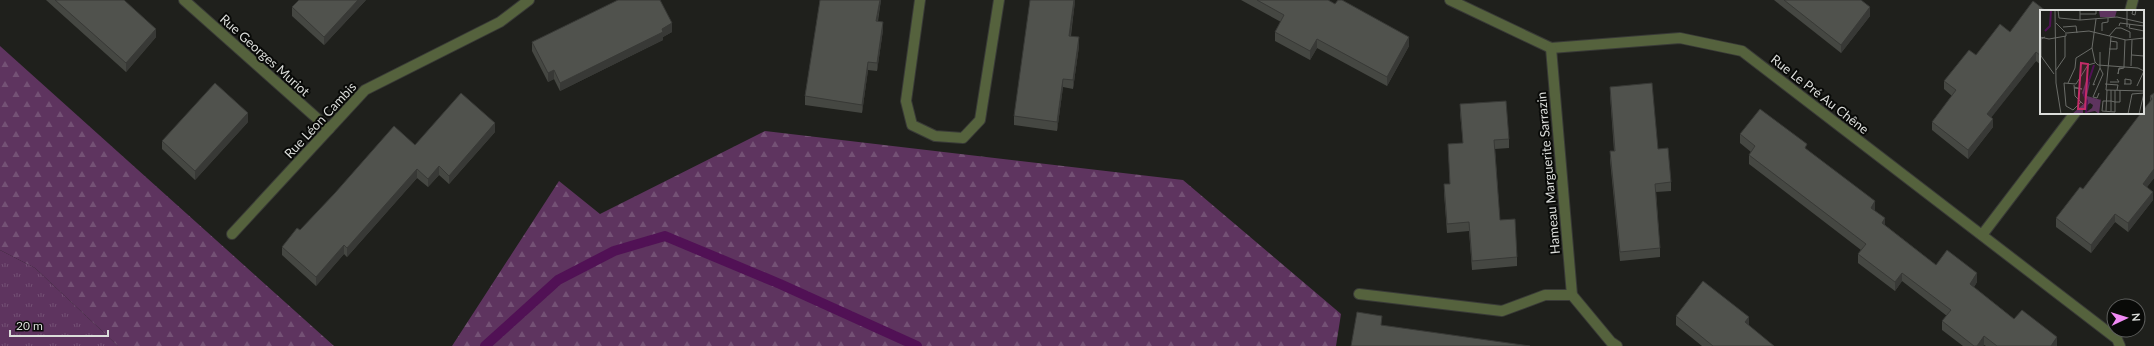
<svg xmlns="http://www.w3.org/2000/svg" width="2154" height="346" viewBox="0 0 2154 346" font-family="Lato,sans-serif">
<defs>
<pattern id="grass-tufts" width="24" height="20" patternUnits="userSpaceOnUse"><rect width="24" height="20" fill="#5e345f"/><path d="M3 7l-1-3M5 7V3M7 7l1-3M15 17l-1-3M17 17v-4M19 17l1-3" fill="none" stroke="#745175"/></pattern>
<pattern id="forest-firs" width="22" height="20" patternUnits="userSpaceOnUse"><rect width="22" height="20" fill="#5e345f"/><path d="M5 1l3.5 6h-7zM16 11l3.5 6h-7z" fill="#745175"/></pattern>
</defs>
<rect width="100%" height="100%" fill="#1f201c"/>
<path fill="url(#grass-tufts)" d="M0,250l35,18 83,78h-118z"/>
<g fill="url(#forest-firs)">
<path d="M0,46l334,300h-216l-83,-78 -35,-18z"/>
<path d="M765,131l418,49 158,134 -5,32h-884l107,-165 41,33z"/>
</g>
<g fill="none" stroke-linecap="round" stroke-linejoin="round">
<path stroke="#511155" stroke-width="10" d="M485,346l73,-66 56,-29 51,-15 115,48 137,62"/>
<g stroke="#393a37" stroke-width="12">
<g id="minor">
<path d="M184,0l145,129"/>
<path d="M920,0l-14,101 6,24 23,11 28,2 17,-18 19,-120"/>
<path d="M1450,0l101,48 129,-10 62,13 375,288 3,7"/>
<path d="M2130,11l3,-11"/>
<path d="M1551,48l21,247 39,47 6,4"/>
<path d="M232,234l133,-144 135,-68 29,-22"/>
<path d="M1982,235l93,-122"/>
<path d="M1359,294l143,17 43,-16h27"/>
</g>
</g>
<use href="#minor" stroke="#55623d" stroke-width="10"/>
</g>
<g fill="#454742">
<path d="M46,0h78l32,37 -30,35z"/>
<path d="M366,0l-42,45 -32,-29v-9z"/>
<path d="M820,0h61l-3,21 5,9 -6,41 -9,-1 -6,43 -57,-8v-9z"/>
<path d="M1075,0l-4,36 8,10 -6,43 -10,-2 -6,44 -43,-6v-9z"/>
<path d="M1241,0h87l81,46 -22,40 -70,-38 -7,12 -35,-19v-9l6,-10z"/>
<path d="M1774,0h87l9,16 -29,37z"/>
<path d="M2041,11v54l-5,-4 -45,56 2,10 -25,32 -36,-29v-8l20,-26 -8,-7v-8l32,-26z"/>
<path d="M672,32l-9,5v3l-103,51 -6,-12 -6,3 -16,-31v-9z"/>
<path d="M1610,87l48,62 13,33v9l-15,1 4,56v9l-40,4 -10,-101v-9h4l-4,-56z"/>
<path d="M2154,93v85l-7,9 6,13 -25,32 -13,-10 -24,31 -35,-26v-9l27,-29 67,-87v-6z"/>
<path d="M1460,104l49,35v9l-14,1 5,71 17,37v9l-45,4 -3,-39 -22,2 -3,-40v-9h6l-2,-40 15,-1 -3,-30z"/>
<path d="M248,122l-53,58 -33,-31v-8z"/>
<path d="M495,132l-46,52 -10,-9 -11,12 -11,-9 -70,79 -3,-3 -28,32 -34,-31v-8l18,-17 115,-85z"/>
<path d="M1740,134l67,16 68,60v1l10,14 51,40 41,17 -3,5 40,32 43,27h-71l-2,-1 -1,1h-20l-21,-16v-9l5,-5 -45,-35 -7,10 -37,-28v-9l3,-4 -112,-86v-9l2,-3 -11,-9z"/>
<path d="M1676,316l73,10 25,20h-72l-26,-21z"/>
</g>
<g fill="#383936">
<path d="M358,0h8l-42,45v-8z"/>
<path d="M880,0h1l-5,29v-8z"/>
<path d="M1074,0h1v3l-6,42v-9z"/>
<path d="M1870,7v9l-29,37v-8z"/>
<path d="M883,22v8l-6,41v-8z"/>
<path d="M672,23v9l-9,5v3l-103,51v-8z"/>
<path d="M156,29v8l-30,35v-9z"/>
<path d="M1079,37v9l-6,43v-9z"/>
<path d="M1409,37v9l-22,40v-9z"/>
<path d="M1317,39v9l-7,12v-9z"/>
<path d="M2036,52v9l-49,62v-9z"/>
<path d="M868,62v8l-6,43v-8z"/>
<path d="M554,70v9l-6,3v-9z"/>
<path d="M1063,79v8l-6,44v-9z"/>
<path d="M248,113v9l-53,58v-9z"/>
<path d="M1993,119v8l-25,32v-9z"/>
<path d="M495,123v9l-46,52v-8z"/>
<path d="M439,166v9l-11,12v-8z"/>
<path d="M417,169v9l-70,79v-9z"/>
<path d="M2154,169v9l-11,14v-8z"/>
<path d="M2153,192v8l-25,32v-9z"/>
<path d="M1875,201v9l-4,6v-8z"/>
<path d="M2115,214v8l-24,31v-8z"/>
<path d="M1885,218v9l-3,-4z"/>
<path d="M344,245v9l-28,32v-9z"/>
<path d="M1902,273v8l-7,10v-9z"/>
<path d="M1977,273v9l-7,11v-9z"/>
<path d="M1749,317v9l-4,-4z"/>
<path d="M1984,336v9l-1,1h-6z"/>
<path d="M2057,337v9h-6z"/>
</g>
<g fill="#50524d" stroke="#383936">
<path d="M55,0h69l32,29 -30,34z"/>
<path d="M299,0h59l-34,37 -32,-30z"/>
<path d="M618,0h42l12,23 -10,6 1,3 -103,51 -6,-13 -6,3 -16,-31z"/>
<path d="M820,0h60l-4,21 7,1 -6,41 -9,-1 -6,43 -57,-9z"/>
<path d="M1030,0h44l-5,36 10,1 -6,43 -10,-1 -6,43 -43,-6z"/>
<path d="M1257,0h71l7,4 3,-4h4l67,37 -22,40 -70,-38 -7,12 -35,-19 9,-17z"/>
<path d="M1784,0h77l9,7 -29,38z"/>
<path d="M2033,1l13,10h-5v45l-5,-4 -49,62 6,5 -25,31 -36,-28 24,-32 -12,-9 25,-31 7,5 24,-31 10,8z"/>
<path d="M215,83l33,30 -53,58 -33,-30z"/>
<path d="M1652,83l6,66 10,-1 3,34 -16,2 5,64 -40,4 -10,-101h5l-5,-64z"/>
<path d="M461,93l34,30 -46,53 -10,-10 -11,13 -11,-10 -70,79 -3,-3 -28,32 -34,-30 15,-19 3,2 35,-37 59,-67 21,19z"/>
<path d="M2154,93v76l-11,15 10,8 -25,31 -13,-9 -24,31 -35,-27 24,-31 3,2 58,-76h2v-3l9,-11 -2,-3z"/>
<path d="M1506,101l3,38 -15,1 6,80 15,-1 2,38 -45,4 -3,-39 -22,2 -3,-40h6l-2,-40 15,-1 -3,-39z"/>
<path d="M1760,109l47,35 -2,4 70,53 -4,7 14,10 -3,5 54,42 11,-15 30,23 -7,11 44,35 8,-9 35,27 -6,9h-54l-13,-10 -7,10h-3l-32,-25 9,-11 -49,-37 -7,9 -37,-28 8,-10 -117,-89 6,-9 -15,-12z"/>
<path d="M1703,281l46,36 -4,5 29,24h-61l-37,-30z"/>
<path d="M1357,312l25,4 -1,9 149,21h-179z"/>
</g>
<g text-anchor="middle" dominant-baseline="central" stroke-width="4" stroke-linejoin="round" paint-order="stroke">
<g font-size="13" fill="#dbddda" stroke="#090a08">
<text transform="translate(265 55) rotate(42)">Rue Georges Muriot</text>
<text transform="translate(1820 94) rotate(38)">Rue Le Pré Au Chêne</text>
<text transform="translate(320 120) rotate(-47)">Rue Léon Cambis</text>
<text transform="translate(1548 173) rotate(-95)">Hameau Marguerite Sarrazin</text>
</g>
</g>
<g transform="translate(2040 10)">
<rect width="104" height="104" fill="#1f201c"/>
<path d="M46,71l4,1 -3,14 14,4v-2l-2,16 -4,-3 -10,2 7,-5 1,-3 -3,-2 -7,6v5h-11l15,-13 -5,-8z" fill="#5e345f"/>
<path d="M59,0h18l-2,7h-15z" fill="#5e345f"/>
<path fill="none" stroke="#511155" stroke-width="2" d="M5,21l5,-5 1,-16M46,104l1,-13 -3,-6 10,-30"/>
<path fill="none" stroke="#6a6c68" stroke-width="1" d="M15,0l1,73 5,31M18,0l1,8 21,2v-10M93,0l-1,4 3,1 1,-5M40,4h16v-4M56,9l-4,29 3,14 3,3 40,3 6,3 -7,15M40,10l37,-3 27,6M16,13l9,9M90,14l-1,4 15,3M79,16l1,-3 24,3M23,17l13,-1 1,7M87,17v-17M62,21v-8l6,-1v-4M27,23l22,-2 37,9 18,-2M69,26l7,-8h5l9,4v6M0,27l9,2 17,-3v-4M5,27l-4,2v17l13,18M71,27l-5,53 38,1M69,39h8v-7l-7,-1M92,45l12,1M84,56l1,-26M91,56l1,-26M83,58h-4l-1,6 1,-5 5,-1v-2M16,60l9,-13v-21M70,72h9l-2,-3M28,73l7,-15 1,-10 16,-10M55,74l-2,1 7,-17M65,74l13,1 -1,5M84,74h7v-4l-6,-1v5M34,75l1,11 8,8M34,78l8,1 -8,-2M75,80v22l-13,-1 1,-10h8l4,1h5v-12M59,83l-2,5 -4,-1 10,-23 -3,-6v-16M41,92l-8,8 -7,-4 -2,-23 12,1 12,-19 7,-2M66,101l1,-21M71,101v-21M88,104l4,-20 12,-1M99,104l5,-21"/>
<path fill="#c42c68" fill-opacity="0.15" stroke="#c42c68" stroke-width="2" d="M41,53l7,1 -3,45h-7z"/>
<rect width="104" height="104" fill="none" stroke="#dbddda" stroke-width="2"/>
</g>
<g transform="translate(2126 318) rotate(86)"><circle r="19" fill="#090a08" stroke="#5d5e5c"/>
<path d="M0-3L7 15L0 10L-7 15Z" fill="#f18af4"/>
<text y="-6" font-size="11" font-weight="bold" text-anchor="middle" fill="#dbddda">N</text>
</g>
<path d="M10 330v6h98v-6" fill="none" stroke="#dbddda" stroke-width="2"/>
<text x="16" y="330" font-size="12" fill="#dbddda" stroke="#090a08" stroke-width="3" paint-order="stroke">20 m</text>
</svg>
